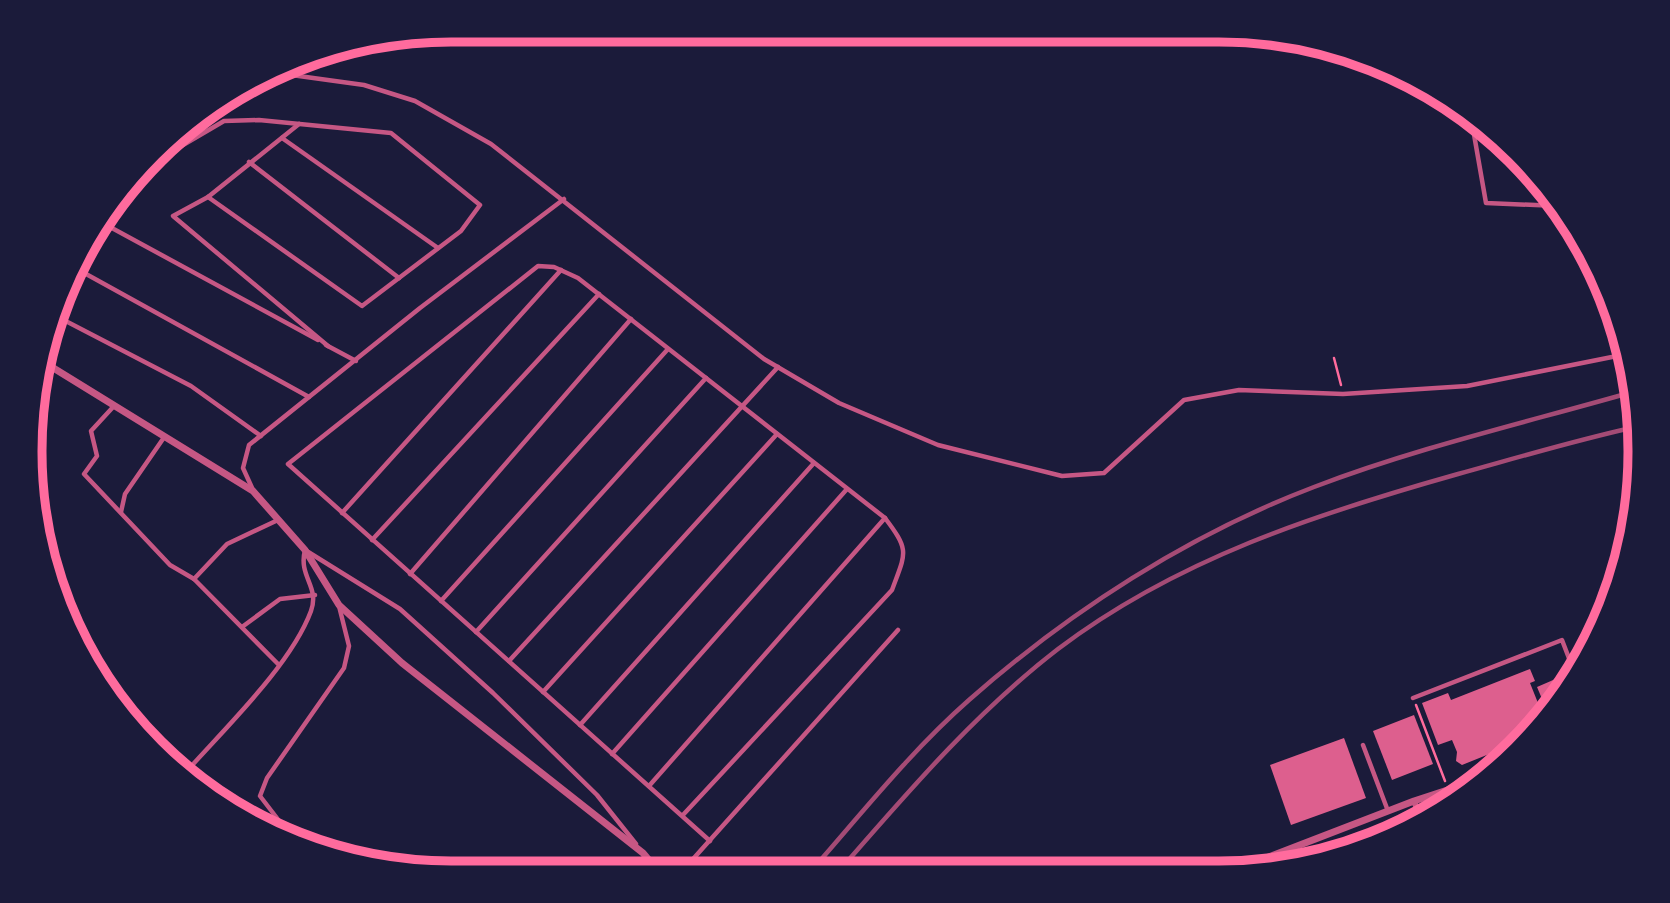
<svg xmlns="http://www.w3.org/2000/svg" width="1670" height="903" viewBox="0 0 1670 903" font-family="'DejaVu Sans',sans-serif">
<rect width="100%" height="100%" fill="#1b1b3a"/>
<g fill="#dd5f8e">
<path d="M1530,669l5,12 -5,2 14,35 -20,22 -62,25 -6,-4 1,-9 -5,-12 -14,5 -16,-42 26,-10 3,7z"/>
<path d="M1567,674l3,7 -22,32 -11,-26z"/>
<path d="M1414,715l19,49 -41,16 -19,-49z"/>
<path d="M1344,738l22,60 -75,27 -21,-60z"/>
</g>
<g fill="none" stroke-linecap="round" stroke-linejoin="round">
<g stroke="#ff6b9d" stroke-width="2.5">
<path d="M1334,358l7,27"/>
<path d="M1416,705l29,76"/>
</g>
<g stroke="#c65784" stroke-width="4.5">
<path d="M277,73l87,12 51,16 76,43 273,215 75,44 99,42 124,31 42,-3 80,-73 55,-10 104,4 124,-8 160,-32"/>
<path d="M1472,123l14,80 72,3"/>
<path d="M299,124l-91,73 -35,19 155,130"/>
<path d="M282,138l156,110"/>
<path d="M249,162l150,116"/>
<path d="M149,165l75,-44 35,-1 132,13 89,72 -19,26 -99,75 -154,-109"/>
<path d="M99,221l219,119"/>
<path d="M77,269l232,128"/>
<path d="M56,316l135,70 70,50"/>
<path d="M326,345l30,16"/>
<path d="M114,406l-23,25 6,25 -13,18 86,91 24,14 84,85"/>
<path d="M253,490l-10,-22 6,-23 171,-137 144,-109"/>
<path d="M121,512l4,-18 40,-58"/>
<path d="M342,513l219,-243"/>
<path d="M372,540l227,-246"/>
<path d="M410,574l221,-255"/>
<path d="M194,579l33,-35 51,-24"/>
<path d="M441,601l227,-252"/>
<path d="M242,627l38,-28 35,-4"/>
<path d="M476,632l230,-254"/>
<path d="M509,661l269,-294"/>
<path d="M543,692l234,-258"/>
<path d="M1413,698l149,-58 13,34"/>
<path d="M580,725l234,-262"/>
<path d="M1363,745l25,66"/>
<path d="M612,754l235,-265"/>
<path d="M186,772c39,-44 105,-107 125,-161 9,-25 -13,-34 -6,-61l95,59 93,84 104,102 39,49"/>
<path d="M649,786l236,-268"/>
<path d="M682,816l210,-226c14,-38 18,-39 -7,-72l-307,-240 -24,-11 -16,-1 -250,198 394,352 28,25"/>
<path d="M293,839l-33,-43 7,-18 77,-110 5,-22 -10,-40"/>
<path d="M685,868l213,-238"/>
</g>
<path stroke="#c65784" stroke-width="6" d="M1414,801l7,18"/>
<g stroke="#c65784" stroke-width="7">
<path d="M42,361l211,130 52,59 34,55 63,58 241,190 16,19"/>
<path d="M1235,870l179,-69 64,-21"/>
<path d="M682,872l3,-4"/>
</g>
<g stroke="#a44b75" stroke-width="4.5">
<path d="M811,871c51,-58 100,-120 158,-171 101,-89 219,-165 345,-213 102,-39 210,-64 315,-94"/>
<path d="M839,871c68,-78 137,-159 219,-222 119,-90 258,-135 400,-175 58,-16 115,-33 173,-46"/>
</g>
</g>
<path d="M0 0H1670V903H0ZM451 42H1219A409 409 0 0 1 1628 451V452A409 409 0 0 1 1219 861H451A409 409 0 0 1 42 452V451A409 409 0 0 1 451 42Z" fill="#1b1b3a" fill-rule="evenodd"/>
<path fill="none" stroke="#ff6b9d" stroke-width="9" d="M451 42H1219A409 409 0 0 1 1628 451V452A409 409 0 0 1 1219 861H451A409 409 0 0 1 42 452V451A409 409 0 0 1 451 42Z"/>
</svg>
